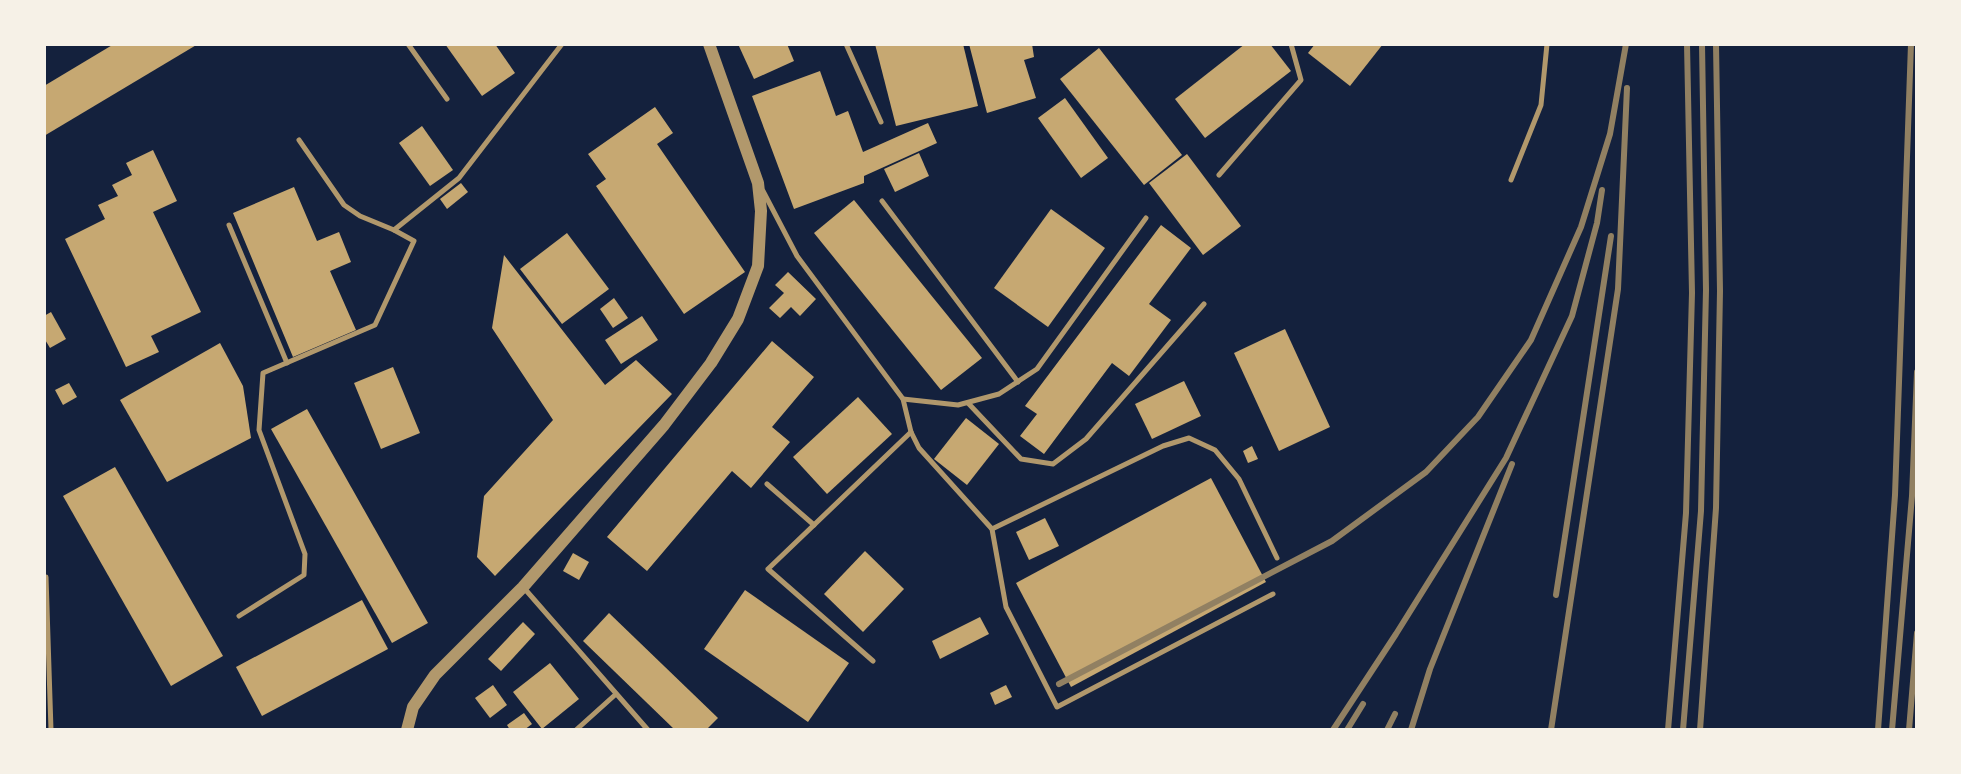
<svg xmlns="http://www.w3.org/2000/svg" width="1961" height="774" viewBox="0 0 1961 774" font-family="'Work Sans',sans-serif">
<rect width="100%" height="100%" fill="#14213d"/>
<g fill="#c6a872">
<path d="M114,44h84l-154,92v-50z"/>
<path d="M445,44h50l20,29 -33,23z"/>
<path d="M738,44h49l7,17 -40,18z"/>
<path d="M875,44h88l15,62 -82,20z"/>
<path d="M969,44h63l2,13 -10,3 12,38 -49,15z"/>
<path d="M1245,44h25l21,27 -86,67 -30,-39z"/>
<path d="M1315,44h68l-33,42 -42,-33z"/>
<path d="M1099,48l83,107 -38,30 -84,-106z"/>
<path d="M820,71l16,45 12,-5 15,41 65,-29 9,20 -73,33v7l-70,26 -42,-113z"/>
<path d="M1065,98l43,60 -27,20 -43,-60z"/>
<path d="M655,107l18,26 -16,11 88,128 -61,42 -88,-128 10,-7 -18,-25z"/>
<path d="M422,126l31,44 -23,16 -31,-43z"/>
<path d="M153,150l24,51 -24,11 48,100 -50,24 8,16 -33,15 -61,-128 40,-20 -7,-14 20,-9 -6,-11 20,-10 -6,-12z"/>
<path d="M919,153l10,23 -34,16 -11,-23z"/>
<path d="M1187,154l54,72 -38,29 -54,-72z"/>
<path d="M461,183l7,9 -21,17 -7,-10z"/>
<path d="M294,187l23,54 22,-9 12,30 -21,9 26,59 -63,27 -60,-144z"/>
<path d="M854,200l128,158 -41,32 -127,-157z"/>
<path d="M1051,209l54,39 -57,79 -54,-39z"/>
<path d="M1161,225l30,23 -42,56 22,16 -42,56 -17,-13 -68,91 -24,-18 17,-22 -12,-8z"/>
<path d="M567,233l42,56 -47,35 -42,-55z"/>
<path d="M504,255l101,130 31,-25 36,34 -177,182 -18,-19 7,-61 69,-76 -61,-92z"/>
<path d="M788,272l28,27 -16,17 -9,-9 -11,11 -11,-10 15,-15 -9,-8z"/>
<path d="M614,298l14,20 -15,10 -13,-19z"/>
<path d="M51,312l15,27 -16,9 -6,-10v-22z"/>
<path d="M642,316l16,24 -37,24 -16,-24z"/>
<path d="M1285,329l45,98 -51,24 -45,-98z"/>
<path d="M772,341l42,36 -42,50 18,15 -39,46 -19,-17 -85,100 -40,-34z"/>
<path d="M220,343l23,43 8,52 -84,44 -47,-82z"/>
<path d="M393,367l27,66 -39,16 -27,-66z"/>
<path d="M1184,381l17,35 -49,23 -17,-35z"/>
<path d="M69,383l8,14 -14,8 -8,-15z"/>
<path d="M858,397l34,37 -65,60 -34,-37z"/>
<path d="M307,409l121,214 -36,20 -121,-214z"/>
<path d="M966,418l33,26 -32,41 -33,-26z"/>
<path d="M1252,446l6,13 -10,4 -5,-12z"/>
<path d="M115,467l108,189 -52,30 -108,-190z"/>
<path d="M1211,478l55,104 -195,105 -55,-104z"/>
<path d="M1045,518l14,28 -30,14 -13,-28z"/>
<path d="M865,551l39,38 -41,43 -39,-38z"/>
<path d="M573,553l16,9 -10,18 -16,-9z"/>
<path d="M745,590l104,73 -41,59 -104,-73z"/>
<path d="M362,600l26,49 -126,67 -26,-49z"/>
<path d="M609,613l109,105 -12,12h-31l-92,-89z"/>
<path d="M980,617l9,17 -49,25 -8,-18z"/>
<path d="M523,622l12,12 -34,37 -13,-12z"/>
<path d="M550,663l29,36 -37,30 -29,-37z"/>
<path d="M493,685l14,20 -17,13 -15,-20z"/>
<path d="M1006,685l6,12 -17,8 -5,-12z"/>
<path d="M524,713l8,11 -8,6h-14l-3,-5z"/>
</g>
<g fill="none" stroke-linecap="round" stroke-linejoin="round">
<g stroke="#b1986c" stroke-width="5">
<path d="M408,44l39,55"/>
<path d="M846,44l35,78"/>
<path d="M299,140l45,65 16,11 34,14"/>
<path d="M1219,175l82,-95 -10,-36"/>
<path d="M1511,180l30,-75 6,-61"/>
<path d="M763,191l34,65 106,143 8,33 8,16 73,81 14,78 51,100 216,-113"/>
<path d="M882,201l136,181"/>
<path d="M229,225l58,138"/>
<path d="M903,399l55,6 41,-11 38,-25 109,-151"/>
<path d="M968,403l53,56 32,5 33,-25 118,-135"/>
<path d="M767,484l47,41"/>
<path d="M992,529l171,-83 26,-8 26,12 24,29 38,79"/>
<path d="M46,577l5,153"/>
<path d="M524,588l124,142"/>
<path d="M239,616l65,-41 1,-21 -46,-124 4,-57 112,-48 39,-84 -20,-11 65,-52 103,-134"/>
<path d="M873,661l-105,-92 143,-137"/>
<path d="M576,730l40,-36"/>
</g>
<path stroke="#b1986c" stroke-width="12" d="M407,730l6,-23 22,-32 88,-88 141,-162 47,-62 27,-44 20,-53 3,-55 -3,-28 -49,-139"/>
<g stroke="#918062" stroke-width="6">
<path d="M1556,595l55,-359"/>
<path d="M1059,684l273,-143 94,-69 52,-55 53,-77 50,-113 29,-93 16,-90"/>
<path d="M1333,730l63,-96 110,-176 66,-142 25,-93 5,-33"/>
<path d="M1347,730l16,-26"/>
<path d="M1387,730l8,-16"/>
<path d="M1411,730l19,-61 82,-205"/>
<path d="M1551,730l67,-441 9,-201"/>
<path d="M1668,730l18,-217 6,-220 -5,-249"/>
<path d="M1683,730l18,-219 5,-221 -4,-246"/>
<path d="M1700,730l16,-222 4,-217 -4,-247"/>
<path d="M1878,730l17,-235 16,-451"/>
<path d="M1892,730l20,-234 5,-124"/>
<path d="M1909,730l8,-97"/>
</g>
</g>
<rect width="1961" height="774" fill="none" stroke="#f6f1e7" stroke-width="92"/>
</svg>
